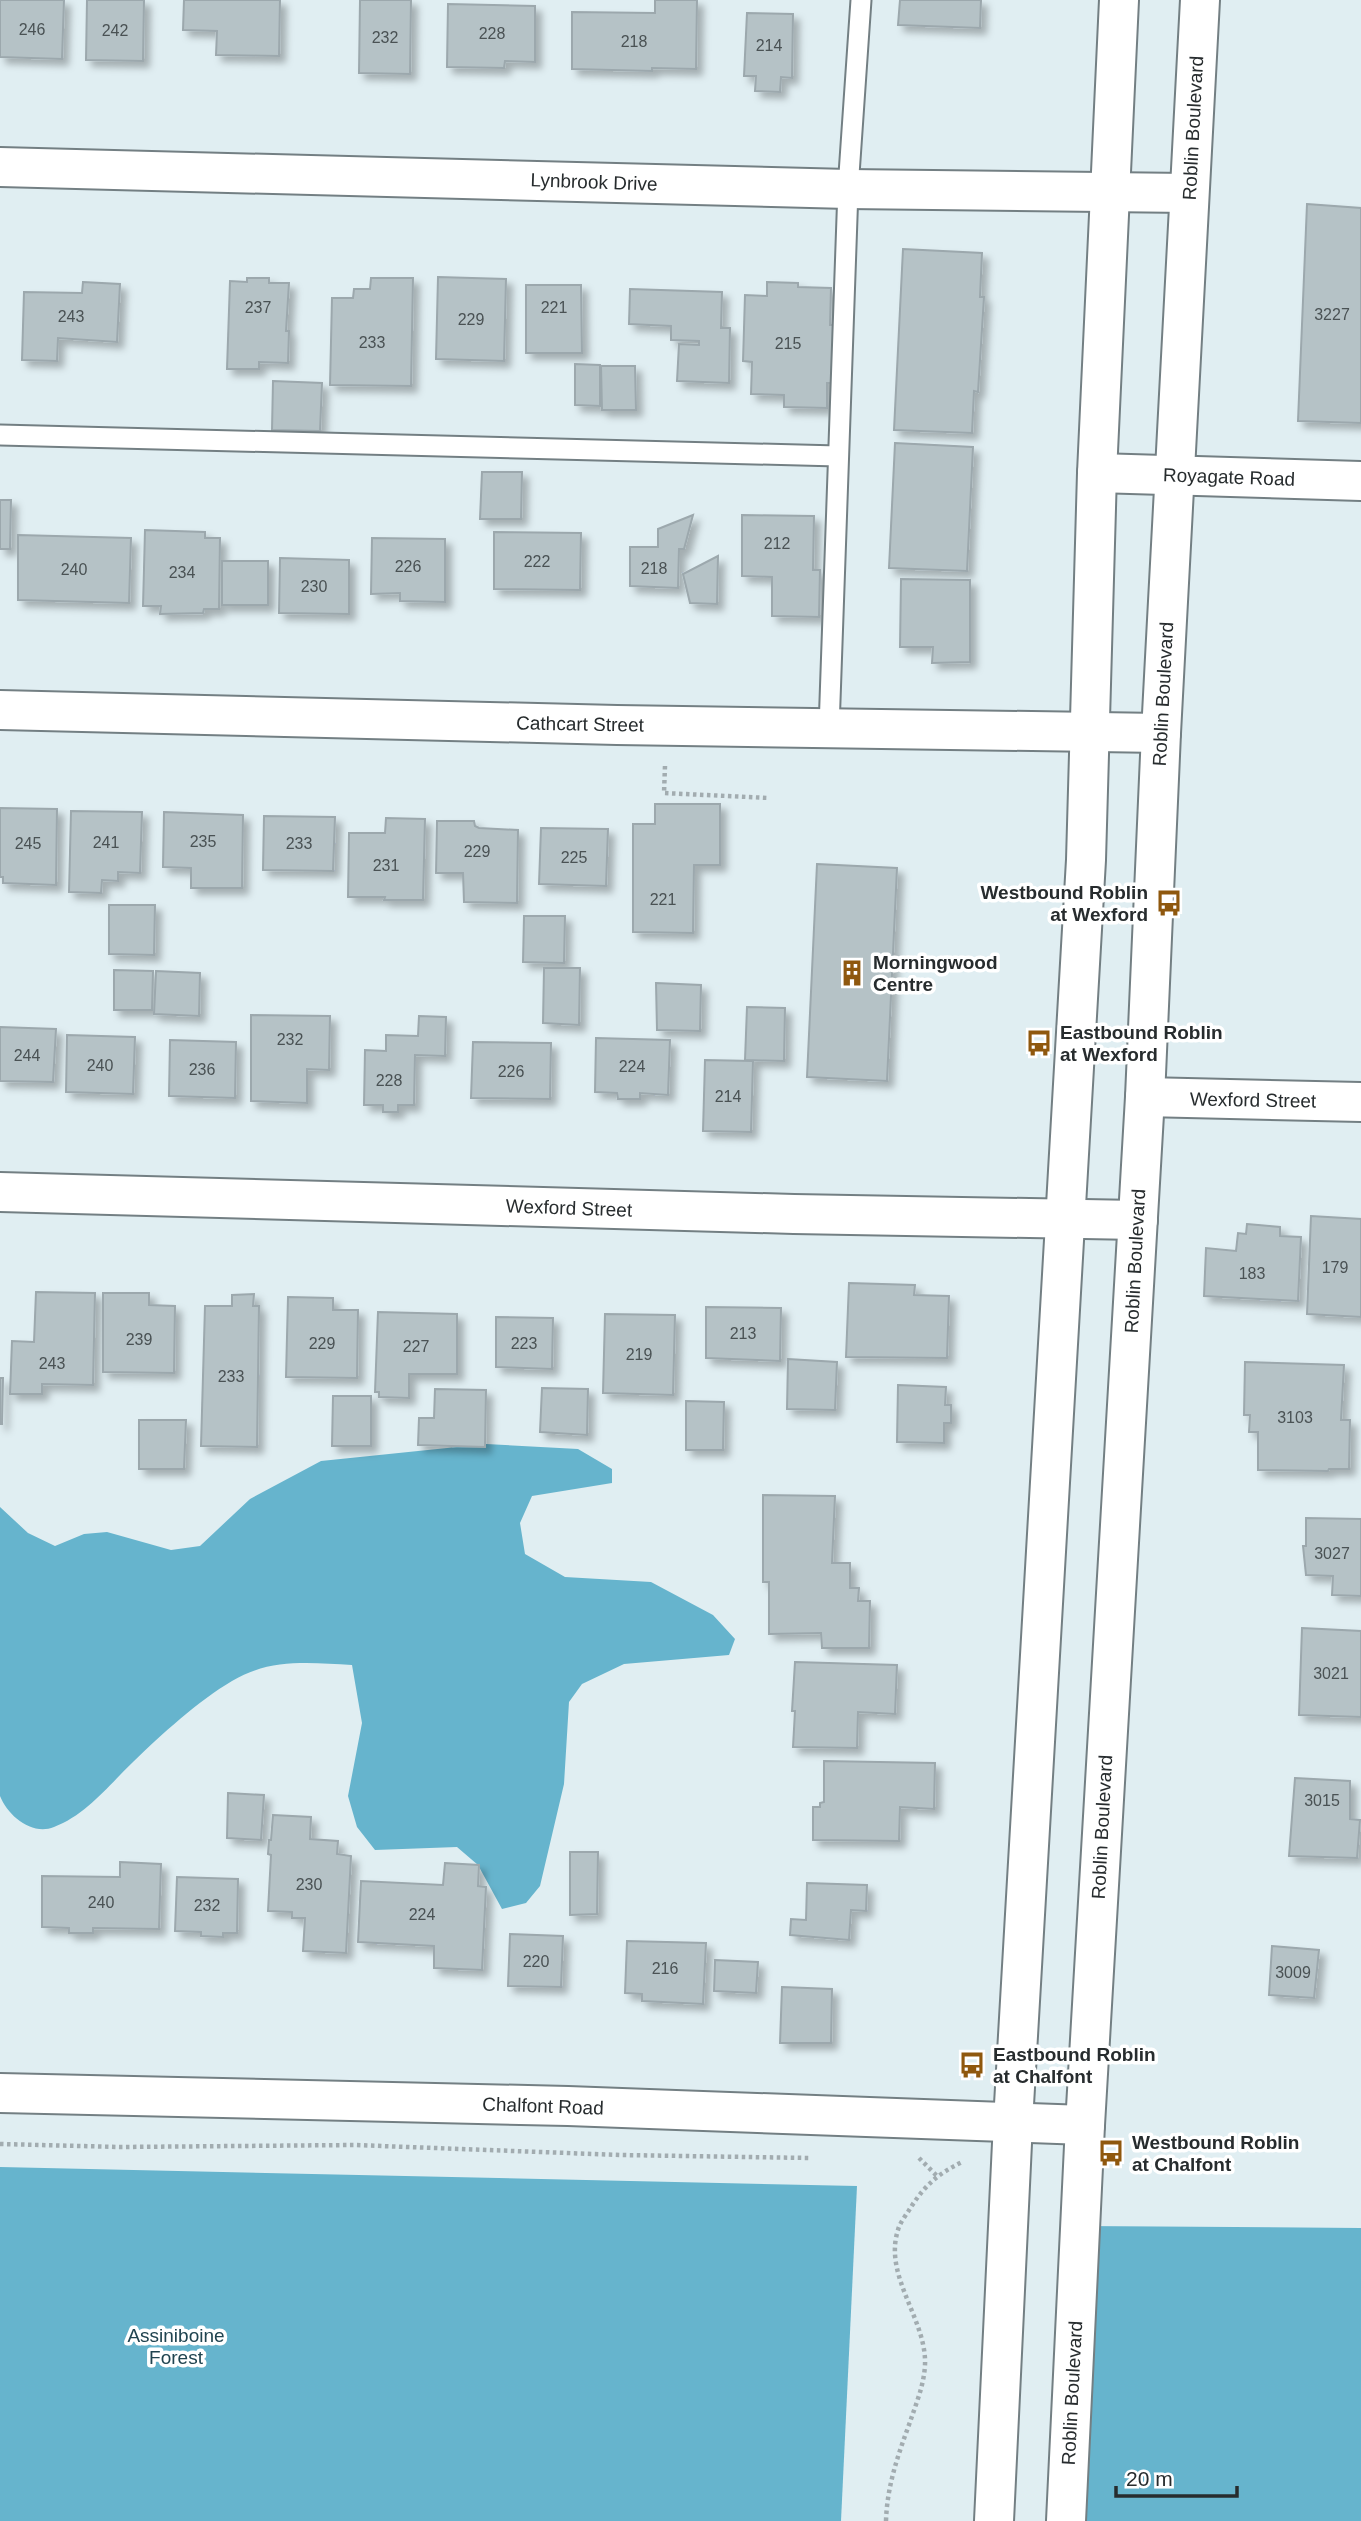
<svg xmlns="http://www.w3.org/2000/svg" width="1361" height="2521" viewBox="0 0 1361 2521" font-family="Arial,sans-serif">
<defs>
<filter id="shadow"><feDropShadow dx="6" dy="6" stdDeviation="3.5" flood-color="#0004"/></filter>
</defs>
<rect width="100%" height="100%" fill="#e0eef2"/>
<g fill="#66b4cd">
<path d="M486,1444l92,5 34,20v14l-80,13 -12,27 5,31 40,23 86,5 62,33 22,24 -6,16 -105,9 -42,20 -13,18 -5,82 -24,102 -14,17 -24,6 -24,-44 -21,-18 -82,3 -18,-23 -9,-31 14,-73 -10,-58c-42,-2 -82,-7 -120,16 -34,20 -70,53 -99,81 -24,23 -47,53 -79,65 -22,9 -46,-11 -54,-31v-289l28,26 27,13 29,-12 23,-2 64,18 29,-4 50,-47 71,-38z"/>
<path d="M0,2167l857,19 -16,335h-841z"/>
<path d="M1081,2226l280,2v293h-295z"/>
</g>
<g fill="#b5c2c6" stroke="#9ca8ad" stroke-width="2" filter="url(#shadow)">
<path d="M0,0h64l-2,59 -62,-2z"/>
<path d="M87,0h57l-1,61 -57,-1z"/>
<path d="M184,0h96l-1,56 -63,-1 1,-24 -34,-1z"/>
<path d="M360,0h51l-1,74 -51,-1z"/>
<path d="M655,0h42l-1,69 -44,-1v3l-80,-2v-57l83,1z"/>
<path d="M900,0h81l-1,28 -82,-3z"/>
<path d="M448,4l87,2v56l-30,-1 -1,7 -57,-1z"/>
<path d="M747,13l46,1 -1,64 -11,-1 -1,15 -25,-1 1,-15h-12z"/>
<path d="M1307,204l54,4v215l-63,-2z"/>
<path d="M903,249l79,4 -2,44h4l-6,95 -4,-1 -2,42 -78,-3z"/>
<path d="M438,277l68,2 -2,82 -68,-2z"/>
<path d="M247,278h22v5h20l-3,48h3l-1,32 -29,-1v7h-32l3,-88 17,1z"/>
<path d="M371,278h42l-2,108 -81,-1 2,-87h21l1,-9h16z"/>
<path d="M83,282l37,2 -3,58 -59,-4 -1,23 -35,-1 2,-68 58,1z"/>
<path d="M767,282l31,1v4l33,1 -1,37h4l-3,58h-4v25l-43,-1v-12l-33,-1 1,-32 -9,-1 2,-66 22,1z"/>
<path d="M526,285h55l1,68h-56z"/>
<path d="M630,289l92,3 -1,36h9l-1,55 -52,-2 2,-37 20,1v-4l-28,-1v-14l-42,-2z"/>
<path d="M575,364l25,1v41l-25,-1z"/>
<path d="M601,366h34l1,44h-34z"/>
<path d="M273,381l49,2 -2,48 -48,-1z"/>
<path d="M895,443l78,4 -6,124 -78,-3z"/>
<path d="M482,472h40l-1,47h-41z"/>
<path d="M0,500h11l-1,49h-10z"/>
<path d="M693,515l-9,34h-5l-1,39 -48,-2v-39h28v-18z"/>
<path d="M742,515l72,1 -1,54h7l-1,47 -47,-1v-39l-30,-1z"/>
<path d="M145,530l60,2v6h15l-1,71h-15l-1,4 -43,1 1,-8h-18z"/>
<path d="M494,532l87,1 -1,57 -86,-1z"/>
<path d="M18,535l113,3 -2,65 -111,-3z"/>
<path d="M372,538l73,1v63l-45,-1v-8l-29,1z"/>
<path d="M718,556l-1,48 -27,-1 -7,-29z"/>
<path d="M280,558l69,2v54l-70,-1z"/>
<rect x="222" y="561" width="46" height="44"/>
<path d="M901,579l69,1v82l-38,1 1,-16h-33z"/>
<path d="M655,804h65v61h-26l-1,68 -60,-1v-108h22z"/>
<path d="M0,808l57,1 -1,76 -53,-2v-6h-3z"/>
<path d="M71,811l71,1 -2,61 -22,-1v9l-16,-1 -1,13 -32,-1z"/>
<path d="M164,812l79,3 -1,73h-51v-20l-28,-1z"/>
<path d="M264,816l71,1 -2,54 -70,-1z"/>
<path d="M386,818l39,1 -2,81h-39l1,-3h-37l1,-64h36z"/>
<path d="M437,821h37l1,5 4,2 39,2 -1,73 -53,-1 -1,-29h-27z"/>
<path d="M541,828l67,1 -2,57 -67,-2z"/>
<path d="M817,864l80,4 -10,213 -80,-4z"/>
<path d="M109,905h46l-1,50 -45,-1z"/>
<path d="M524,916h41l-1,47 -41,-1z"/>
<path d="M544,968h36l-1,57 -36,-2z"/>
<path d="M114,970l39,1 -1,39h-38z"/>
<path d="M156,971l44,2 -1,43 -45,-2z"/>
<path d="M656,983l45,2 -1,46 -43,-1z"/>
<path d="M747,1007l38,1 -1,53 -39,-1z"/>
<path d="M251,1015l79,1 -1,54 -22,-1v34l-56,-2z"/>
<path d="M419,1016l27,1 -1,39 -30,-1 -1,50h-16v7h-15v-7h-19l1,-55 21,1v-16l32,1z"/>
<path d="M0,1027l56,2 -3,53 -53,-1z"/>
<path d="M67,1035l68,2 -2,57 -67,-2z"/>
<path d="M596,1038l74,2 -2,55 -28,-2v6h-22l-1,-6 -22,-1z"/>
<path d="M170,1040l66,2 -1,56 -66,-2z"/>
<path d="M473,1042l78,1 -1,56 -79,-1z"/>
<path d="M705,1060l48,1 -2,71 -48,-1z"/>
<path d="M1311,1216l50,3v98l-54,-3z"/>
<path d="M1247,1224l33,3v9l21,1 -3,64 -94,-5 2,-48 30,3 2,-18 8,1z"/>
<path d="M849,1283l66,2 -1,10 35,1 -2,62 -101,-1z"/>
<path d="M36,1292l59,1 -2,92 -51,-1v10h-32l2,-53 22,1z"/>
<path d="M103,1293h46v12l26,1 -1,67 -71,-1z"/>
<path d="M254,1294l-1,12h6l-2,141 -56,-1 4,-140h27v-11z"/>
<path d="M288,1297l45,1v12h25l-1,68 -71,-1z"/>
<path d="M706,1307l75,1 -1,53 -74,-3z"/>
<path d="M378,1312l79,2v60h-48v24l-30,-1v-5h-4z"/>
<path d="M605,1314l70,1 -2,80 -70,-2z"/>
<path d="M496,1317l57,1 -1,51 -56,-2z"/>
<path d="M788,1359l49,3 -2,48 -48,-1z"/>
<path d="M1245,1362l99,3 -3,55h9l-1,49h-20l-1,2 -70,-1v-38h-9l1,-17h-6z"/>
<path d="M0,1378h3l-1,46h-2z"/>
<path d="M898,1385l48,2 -1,18h6v18h-7v20l-47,-1z"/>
<path d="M542,1388l46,1 -1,46 -47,-3z"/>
<path d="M435,1389l51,1 -1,57 -67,-2 1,-27h15z"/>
<path d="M333,1396h38v50h-39z"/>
<path d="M686,1401l38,1 -1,48h-37z"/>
<path d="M139,1420h47l-2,49h-45z"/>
<path d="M763,1495l72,1 -3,67h18v25h9l-1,13h12l-1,47h-47l-1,-15 -52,1v-52h-6z"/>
<path d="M1306,1518l55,1v77l-29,-1 1,-19 -27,-1 -3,-29h3z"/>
<path d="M1302,1628l59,3v86l-62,-2z"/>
<path d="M795,1662l102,3 -2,49 -37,-2 -1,36 -64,-1 2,-36h-3z"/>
<path d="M824,1761l111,2 -1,46 -34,-2 -1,34 -86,-1v-33h7v-4l4,-1z"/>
<path d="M1295,1778l55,3v38l10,1 -3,38 -68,-2z"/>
<path d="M228,1793l36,2 -3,45 -34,-2z"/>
<path d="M273,1815l38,2 -1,22 28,2 -1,13 14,2 -5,97 -43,-2 2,-33h-13v-6l-24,-1 3,-56 -3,-1 1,-14h2z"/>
<path d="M570,1852h28l-1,62 -27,1z"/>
<path d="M120,1862l41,2 -2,65 -66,-1v5h-24v-5l-27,-1v-51l78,1z"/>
<path d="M445,1863l34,2 -1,21 8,1 -4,83 -48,-2v-22l-76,-4 3,-61 82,4z"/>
<path d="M177,1877l61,2 -1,54h-14v4l-22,-1v-4l-26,-1z"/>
<path d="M807,1883l60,2 -1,26 -15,-1 -2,30 -59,-5 1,-16 15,1z"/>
<path d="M510,1934l53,2 -2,51 -53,-1z"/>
<path d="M627,1941l79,2 -3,61 -61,-3v-7l-17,-1z"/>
<path d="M1272,1946l47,4 -5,48 -45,-3z"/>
<path d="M715,1960l43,2 -2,31 -42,-2z"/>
<path d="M782,1987l50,2 -1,54h-51z"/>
</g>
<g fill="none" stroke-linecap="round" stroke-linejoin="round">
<g stroke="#737f83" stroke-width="23">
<g id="lane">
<path d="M0,435l838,21"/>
<path d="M829,729l19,-540 13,-189"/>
</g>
</g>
<g stroke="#737f83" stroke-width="42">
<g id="street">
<path d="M0,167l848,22 341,4"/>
<path d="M1097,473l264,8"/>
<path d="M0,710l617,15 544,8"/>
<path d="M1145,1097l216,5"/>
<path d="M0,1192l794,22 344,6"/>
<path d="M0,2093l568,13 517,19"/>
</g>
</g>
<g stroke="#737f83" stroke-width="42">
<g id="secondary">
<path d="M994,2521l19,-399 73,-1262 11,-387 22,-473"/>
<path d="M1066,2521l19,-396 60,-1028 16,-364 39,-733"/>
</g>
</g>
<g stroke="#a2acb0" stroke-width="4.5" stroke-dasharray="3.5 3.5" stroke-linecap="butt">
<path d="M665,766l-1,27 105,5"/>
<path d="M0,2144l120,3 235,-2 265,10 191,3"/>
<path d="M919,2158l18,18"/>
<path d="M886,2521c1,-35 12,-66 24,-99 6,-18 14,-37 15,-57 2,-45 -42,-89 -27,-135 2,-8 9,-16 13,-23 15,-23 27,-33 51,-45"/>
</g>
<use href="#lane" stroke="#fff" stroke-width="19"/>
<use href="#street" stroke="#fff" stroke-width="38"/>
<use href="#secondary" stroke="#fff" stroke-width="38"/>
</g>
<defs>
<g id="bus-bare" transform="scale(2.1)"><path d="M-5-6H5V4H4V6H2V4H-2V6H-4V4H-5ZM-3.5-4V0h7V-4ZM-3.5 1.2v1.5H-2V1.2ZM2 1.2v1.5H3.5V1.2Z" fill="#8f580e" stroke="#fff" stroke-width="2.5" paint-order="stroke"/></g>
<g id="building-bare" transform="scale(2.1)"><path d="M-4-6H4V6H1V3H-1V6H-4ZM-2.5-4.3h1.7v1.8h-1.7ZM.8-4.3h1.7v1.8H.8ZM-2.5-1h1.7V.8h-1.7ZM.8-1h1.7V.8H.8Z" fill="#8f580e" stroke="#fff" stroke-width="2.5" paint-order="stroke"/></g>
</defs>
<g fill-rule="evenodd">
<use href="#bus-bare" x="1169" y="903"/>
<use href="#building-bare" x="852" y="973"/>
<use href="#bus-bare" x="1039" y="1043"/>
<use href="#bus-bare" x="972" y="2065"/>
<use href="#bus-bare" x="1111" y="2153"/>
</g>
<g text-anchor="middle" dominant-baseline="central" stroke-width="7" stroke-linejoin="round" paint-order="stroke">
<g font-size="16" fill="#4a5254">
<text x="32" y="29">246</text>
<text x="115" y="30">242</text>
<text x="492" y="33">228</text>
<text x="385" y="37">232</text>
<text x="634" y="41">218</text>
<text x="769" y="45">214</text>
<text x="258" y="307">237</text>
<text x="554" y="307">221</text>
<text x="1332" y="314">3227</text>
<text x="71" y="316">243</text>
<text x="471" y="319">229</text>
<text x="372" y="342">233</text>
<text x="788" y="343">215</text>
<text x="777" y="543">212</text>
<text x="537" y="561">222</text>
<text x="408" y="566">226</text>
<text x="654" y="568">218</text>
<text x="74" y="569">240</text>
<text x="182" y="572">234</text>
<text x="314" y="586">230</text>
<text x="203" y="841">235</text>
<text x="106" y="842">241</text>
<text x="28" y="843">245</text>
<text x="299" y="843">233</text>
<text x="477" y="851">229</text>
<text x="574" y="857">225</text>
<text x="386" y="865">231</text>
<text x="663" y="899">221</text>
<text x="290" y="1039">232</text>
<text x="27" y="1055">244</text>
<text x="100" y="1065">240</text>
<text x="632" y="1066">224</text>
<text x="202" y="1069">236</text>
<text x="511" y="1071">226</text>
<text x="389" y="1080">228</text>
<text x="728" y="1096">214</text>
<text x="1335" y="1267">179</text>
<text x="1252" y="1273">183</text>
<text x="743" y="1333">213</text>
<text x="139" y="1339">239</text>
<text x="322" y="1343">229</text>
<text x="524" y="1343">223</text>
<text x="416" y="1346">227</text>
<text x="639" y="1354">219</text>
<text x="52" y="1363">243</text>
<text x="231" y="1376">233</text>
<text x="1295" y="1417">3103</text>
<text x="1332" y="1553">3027</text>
<text x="1331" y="1673">3021</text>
<text x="1322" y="1800">3015</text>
<text x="309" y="1884">230</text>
<text x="101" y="1902">240</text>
<text x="207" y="1905">232</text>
<text x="422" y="1914">224</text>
<text x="536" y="1961">220</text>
<text x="665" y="1968">216</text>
<text x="1293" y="1972">3009</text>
</g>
<g font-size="19" fill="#272c2e" stroke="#fff">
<text transform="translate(1193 128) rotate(-87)">Roblin Boulevard</text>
<text transform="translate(594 182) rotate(2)">Lynbrook Drive</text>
<text transform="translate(1229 477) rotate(2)">Royagate Road</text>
<text transform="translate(1163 694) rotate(-87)">Roblin Boulevard</text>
<text transform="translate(580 724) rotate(1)">Cathcart Street</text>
<text transform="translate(1253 1100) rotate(1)">Wexford Street</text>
<text transform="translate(569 1208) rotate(2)">Wexford Street</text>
<text transform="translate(1135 1261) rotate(-87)">Roblin Boulevard</text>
<text transform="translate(1102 1827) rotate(-87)">Roblin Boulevard</text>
<text transform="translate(543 2106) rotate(2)">Chalfont Road</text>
<text transform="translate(1072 2393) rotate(-87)">Roblin Boulevard</text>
</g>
<g font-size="19" font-weight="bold" fill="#272c2e" stroke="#fff" text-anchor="start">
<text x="1148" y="892" text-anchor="end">Westbound Roblin<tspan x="1148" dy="22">at Wexford</tspan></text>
<text x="873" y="962">Morningwood<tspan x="873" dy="22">Centre</tspan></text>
<text x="1060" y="1032">Eastbound Roblin<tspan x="1060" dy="22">at Wexford</tspan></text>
<text x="993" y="2054">Eastbound Roblin<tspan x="993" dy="22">at Chalfont</tspan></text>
<text x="1132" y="2142">Westbound Roblin<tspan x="1132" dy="22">at Chalfont</tspan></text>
</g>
<g font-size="19" fill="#204450" stroke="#fff">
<text x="176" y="2335">Assiniboine<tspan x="176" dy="22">Forest</tspan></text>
</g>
</g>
<path d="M1116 2486v10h121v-10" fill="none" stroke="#272c2e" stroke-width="3.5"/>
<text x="1126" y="2486" font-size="21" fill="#272c2e" stroke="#ffffff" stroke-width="5" paint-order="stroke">20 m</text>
</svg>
